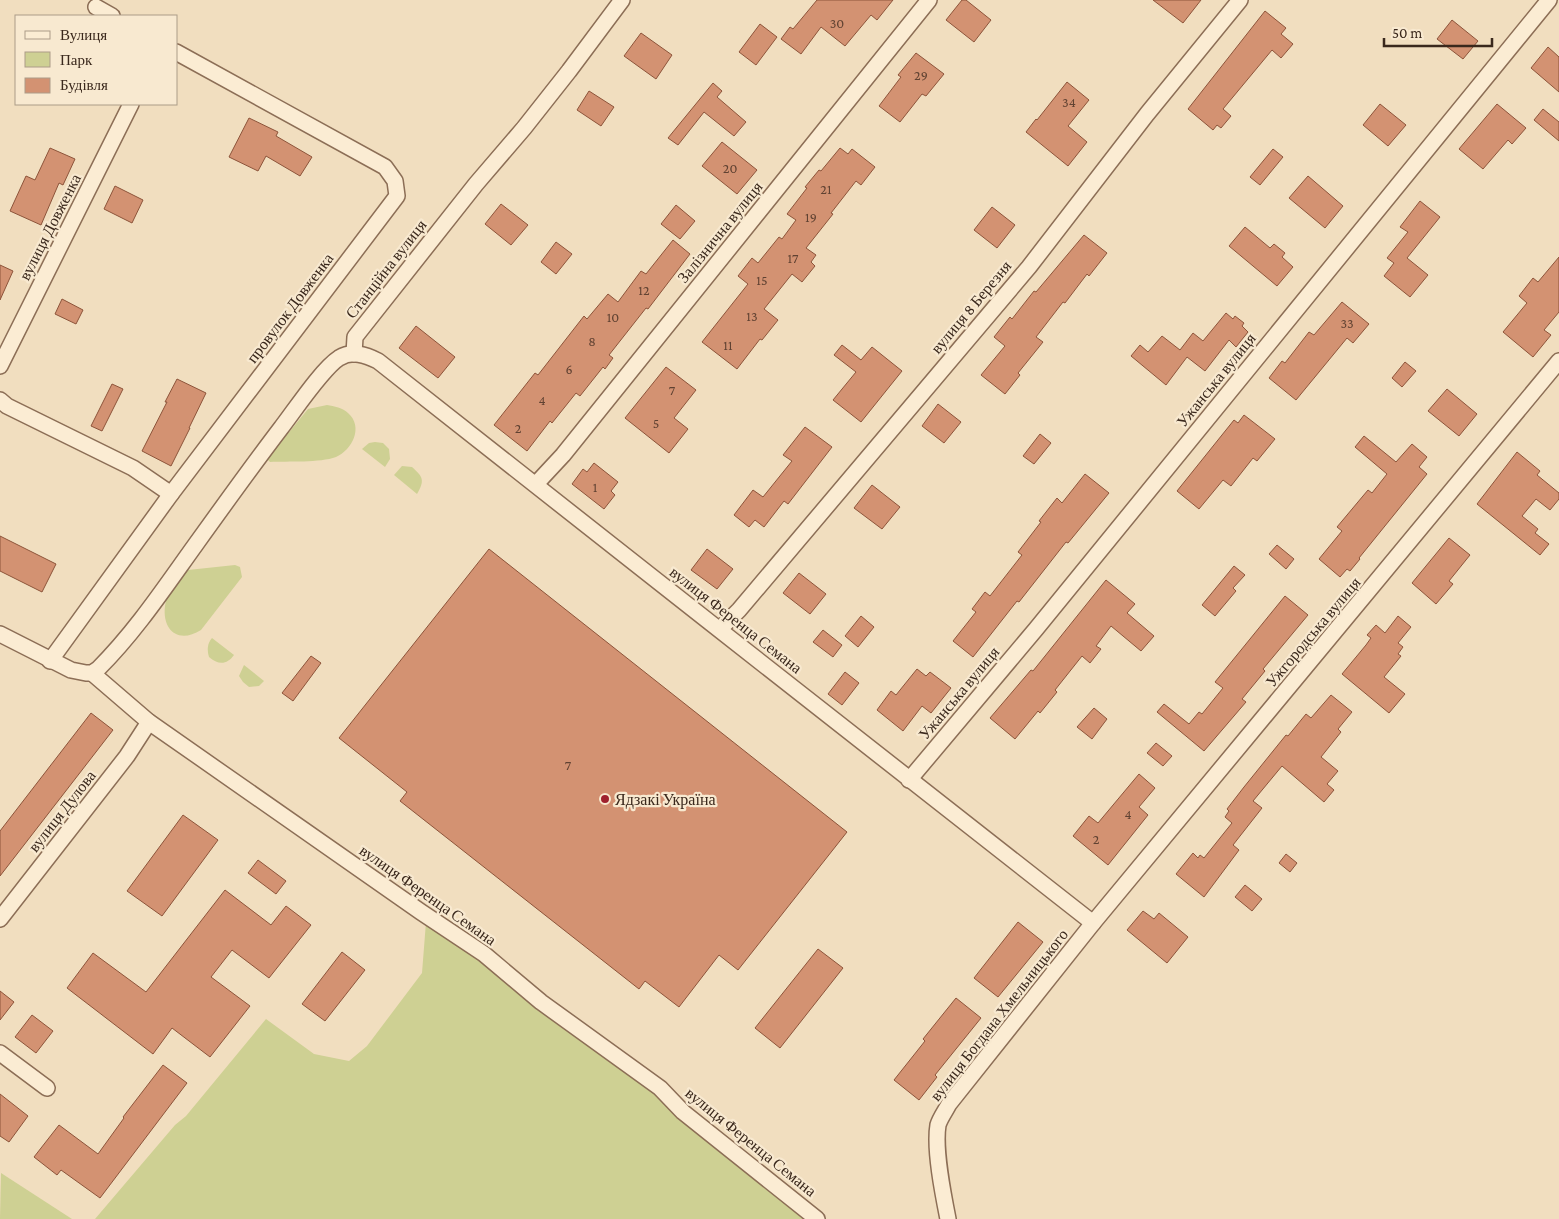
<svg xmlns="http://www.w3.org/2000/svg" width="1559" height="1219" viewBox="0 0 1559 1219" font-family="'Crimson Pro',serif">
<rect width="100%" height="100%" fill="#f1debf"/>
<g fill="#ced093">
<path d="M327,405c7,1 16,3 21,8 16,14 4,37 -12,44 -16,6 -48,4 -66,5l-3,-3 41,-50z"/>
<path d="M375,442l8,1 6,6 1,10 -5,8 -23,-18 7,-6z"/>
<path d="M402,466l10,1c11,10 13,13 5,27l-23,-19z"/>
<path d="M235,565l5,2 2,10 -41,53c-22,14 -39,1 -36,-24 1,-4 1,-9 2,-12 4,-9 13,-19 21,-24z"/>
<path d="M212,638l22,17c-7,10 -16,10 -25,2 -2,-7 -2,-13 3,-19z"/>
<path d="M244,665l20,16 -5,5 -10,1 -6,-5 -4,-6z"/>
<path d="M426,922l56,37 174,134 153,126h-714l80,-94 11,-9 80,-97 48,35 35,7 18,-15 55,-73z"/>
<path d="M1,1173l71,46h-72z"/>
</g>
<g fill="#d39272" stroke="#8d543a">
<path d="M817,0h76l-16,20 -6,-5 -26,31 -24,-19 -20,27 -20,-15 9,-12 3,2z"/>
<path d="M962,0h4l25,20 -17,22 -28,-22z"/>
<path d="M1153,0h48l-18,23z"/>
<path d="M1265,11l21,17 -5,6 12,10 -12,14 -9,-8 -49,59 8,7 -10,12 -4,-3 -4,5 -25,-21z"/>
<path d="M1452,20l26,21 -15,18 -26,-20z"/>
<path d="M760,24l17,13 -21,28 -17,-13z"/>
<path d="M641,33l31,22 -16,24 -32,-23z"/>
<path d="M1548,47l11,10v35l-28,-24z"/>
<path d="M916,53l28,21 -18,22 -4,-2 -22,28 -21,-16 22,-29 -3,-2z"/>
<path d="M1067,82l22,18 -21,26 19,16 -19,24 -42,-34 10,-13 1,1z"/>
<path d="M713,83l9,8 -5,6 29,25 -12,14 -30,-24 -26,33 -10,-7z"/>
<path d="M589,91l25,16 -13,19 -24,-16z"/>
<path d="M1380,104l26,21 -18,21 -25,-21z"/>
<path d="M1497,104l29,24 -14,16 -4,-4 -25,29 -24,-20z"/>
<path d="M1543,109l16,13v19l-25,-21z"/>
<path d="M249,118l29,14 -2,4 36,21 -12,19 -34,-20 -8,15 -29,-14z"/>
<path d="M722,142l35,28 -20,24 -35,-28z"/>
<path d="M50,148l25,11 -12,26 -4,-2 -18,42 -31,-14 16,-35 9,4z"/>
<path d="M840,148l8,6 4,-5 23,18 -14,18 -5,-4 -25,32 2,1 -27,34 10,7 -5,7 4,4 -13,16 -10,-8 -28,35 14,11 -16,20 -2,-1 -23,30 -35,-27 46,-58 -10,-8 14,-18 6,5 21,-26 3,2 14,-19 -9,-6 20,-26 -2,-1 14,-17 2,1z"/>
<path d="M1273,149l10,8 -23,28 -10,-8z"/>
<path d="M1308,176l35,30 -18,22 -36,-30z"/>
<path d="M115,186l28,14 -11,23 -28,-14z"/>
<path d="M1420,201l20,16 -33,41 21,17 -18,22 -26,-21 10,-13 -7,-5 21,-26 -8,-5z"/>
<path d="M501,204l27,21 -17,20 -26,-21z"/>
<path d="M676,205l19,16 -15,18 -19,-15z"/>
<path d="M992,207l23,18 -18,23 -23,-18z"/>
<path d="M1245,227l25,21 4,-4 11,9 -3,4 11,10 -16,19 -48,-40z"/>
<path d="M1084,235l23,18 -18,23 -2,-2 -22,29 -2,-1 -27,35 7,5 -25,31 2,2 -15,19 -24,-19 24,-29 -11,-9 16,-20 2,2 22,-28 2,1z"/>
<path d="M673,240l17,14 -42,55 -2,-1 -37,47 4,3 -8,11 -2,-2 -23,29 -4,-3 -24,30 -2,-2 -23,30 -33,-26 41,-52 3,2 46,-59 3,3 21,-25 10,8 23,-31 5,3z"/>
<path d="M556,242l16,12 -16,20 -15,-12z"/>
<path d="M1559,257v55l-15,18 7,5 -18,22 -30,-25 24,-29 -8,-7 14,-18 5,4z"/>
<path d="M0,265l13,6 -13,29z"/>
<path d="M62,299l21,11 -7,14 -21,-10z"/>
<path d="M1342,302l27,22 -16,19 -6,-5 -51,62 -27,-22 13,-17 3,2 24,-31 5,3z"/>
<path d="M1226,313l7,6 2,-3 9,7 -2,3 6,6 -12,15 -7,-7 -24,31 -18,-14 -21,28 -35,-29 9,-11 8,7 14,-16 18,14 13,-17 10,8z"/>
<path d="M416,326l39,31 -17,21 -39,-30z"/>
<path d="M842,345l19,15 11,-13 30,24 -41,51 -28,-22 23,-28 -22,-17z"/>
<path d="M1405,362l11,9 -14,16 -10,-9z"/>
<path d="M666,367l30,23 -22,28 14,11 -19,24 -44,-35z"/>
<path d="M177,379l29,14 -17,35h1l-19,38 -29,-15 25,-49h-2z"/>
<path d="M112,384l11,5 -21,42 -11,-5z"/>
<path d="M1447,389l30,25 -18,22 -31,-25z"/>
<path d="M938,404l23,18 -17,21 -22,-17z"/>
<path d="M1244,415l31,24 -18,22 -4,-3 -22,28 -8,-6 -24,29 -22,-18 57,-71 4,3z"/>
<path d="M805,427l27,20 -44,57 -4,-3 -20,26 -9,-7 -6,7 -15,-12 19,-25 10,7 29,-36 -9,-6z"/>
<path d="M1040,434l11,9 -17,21 -11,-8z"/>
<path d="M1364,436l32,26 16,-18 15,13 -8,10 8,7 -68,84 1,1 -10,12 -3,-2 -7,8 -21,-18 23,-28 -5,-4 31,-37 4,3 15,-19 -32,-27z"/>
<path d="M1517,452l23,19 -3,4 22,18v6l-9,11 -14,-11 -14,17 16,13 -3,4 14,11 -9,11 -63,-51z"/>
<path d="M594,463l24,19 -7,9 4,4 -11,14 -32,-25 11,-15 4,3z"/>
<path d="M1085,474l24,19 -41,50 -2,-1 -47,60 -2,-1 -44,56 -20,-16 23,-29 -4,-3 13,-17 5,4 32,-41 -4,-3 23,-30 -2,-1 18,-23 5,5z"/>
<path d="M872,485l28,22 -18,22 -28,-21z"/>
<path d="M0,536l56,28 -14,28 -42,-21z"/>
<path d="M1449,538l21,17 -21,26 4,3 -17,20 -24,-21z"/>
<path d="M1277,545l17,14 -8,10 -17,-15z"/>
<path d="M489,549l358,283 -109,138 -19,-15 -40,52 -34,-26 -6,8 -239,-188 7,-9 -68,-54z"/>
<path d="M707,549l26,20 -16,20 -26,-19z"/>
<path d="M1234,566l11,9 -12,13 3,3 -21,25 -13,-11z"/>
<path d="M799,573l27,21 -16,20 -27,-21z"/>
<path d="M1106,580l29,24 -8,9 27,23 -13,15 -30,-25 -15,20 5,3 -11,14 -8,-7 -27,34 2,2 -17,21 -2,-2 -23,28 -25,-21 41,-48 2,1z"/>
<path d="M1285,596l23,19 -45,54 2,2 -23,28 4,3 -42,49 -47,-39 7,-8 25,20 10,-12 3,2 21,-26 -8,-6z"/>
<path d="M861,616l13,11 -16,20 -13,-11z"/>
<path d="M1398,616l13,11 -13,16 5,4 -5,7 3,2 -17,21 21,17 -16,19 -47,-39 24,-29 5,-7 -4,-3 9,-10 9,8z"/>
<path d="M823,630l19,15 -9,12 -20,-15z"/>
<path d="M311,656l10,7 -28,38 -11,-8z"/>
<path d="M917,669l9,7 4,-4 21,16 -20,25 -9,-7 -19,25 -26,-21 14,-19 5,4z"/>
<path d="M845,672l14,11 -17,22 -14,-11z"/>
<path d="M1331,695l21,17 -14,17 3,3 -20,25 17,14 -11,13 7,6 -10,12 -42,-36 -29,35 9,7 -29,37 6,5 -35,47 -28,-23 17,-21 5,5 2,-3 4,3 28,-35 -7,-6 4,-6 -2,-2 17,-22 42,-52 2,1 18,-22 5,4z"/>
<path d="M1094,708l13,11 -15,20 -15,-12z"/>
<path d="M91,713l22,17 -113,146v-45z"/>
<path d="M1156,743l16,13 -9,10 -16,-13z"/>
<path d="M1139,774l16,14 -16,19 9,8 -40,50 -35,-29 16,-20 9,7z"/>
<path d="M183,815l35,25 -56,76 -35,-25z"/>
<path d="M1286,854l11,9 -7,9 -11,-9z"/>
<path d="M258,860l28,21 -10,13 -28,-21z"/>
<path d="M1245,885l17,14 -10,12 -17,-14z"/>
<path d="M225,890l46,35 15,-19 25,19 -42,53 -37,-28 -21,27 39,29 -40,51 -38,-29 -19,26 -86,-66 26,-35 53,39z"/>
<path d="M1143,911l11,8 5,-6 29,24 -21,26 -40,-33z"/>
<path d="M1018,922l25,20 -45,55 -24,-19z"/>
<path d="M818,949l25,19 -63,80 -25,-20z"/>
<path d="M342,952l23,18 -40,51 -23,-17z"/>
<path d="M0,991l14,11 -14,18z"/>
<path d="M956,998l25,20 -46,57 2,2 -18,23 -25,-20 31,-39 -2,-2z"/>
<path d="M32,1015l21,16 -17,22 -21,-16z"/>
<path d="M163,1065l24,18 -87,115 -39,-28 -4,5 -23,-18 25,-32 39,29 26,-36 -1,-1z"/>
<path d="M0,1094l28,22 -19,26 -9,-6z"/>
</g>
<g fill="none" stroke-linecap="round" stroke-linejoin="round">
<g stroke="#8c6e56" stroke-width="18">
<g id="minor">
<path d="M96,7l16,9"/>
<path d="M354,354l1,-17 121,-153 48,-56 45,-57 53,-71"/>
<path d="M0,366l131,-262"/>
<path d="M0,400l7,6 126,62 38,26"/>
<path d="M536,484l27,-29 366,-455"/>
<path d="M720,629l19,-19 290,-343 118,-153 93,-114"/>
<path d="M0,634l71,36 15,3h6l6,-4c38,-38 67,-82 98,-125 28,-39 56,-78 85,-116 14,-18 41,-59 58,-70 13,-8 27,-3 39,3 239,187 475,376 715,562"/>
<path d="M50,661l121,-167 226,-298 -2,-15 -10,-14 -209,-115"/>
<path d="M92,673l57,49 272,190 63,42 57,48 119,86 23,24 134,107"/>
<path d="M909,780l127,-151 513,-629"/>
<path d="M0,919l127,-163 22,-34"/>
<path d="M0,1053l47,35"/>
<path d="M948,1219c-5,-25 -14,-70 -10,-94 2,-7 8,-15 11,-21l144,-181 466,-562"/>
</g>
</g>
<use href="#minor" stroke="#fbecd3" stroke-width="15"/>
</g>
<circle fill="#9f212d" stroke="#f8e9d0" stroke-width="2" cx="605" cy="799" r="5"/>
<g text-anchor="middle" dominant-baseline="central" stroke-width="4.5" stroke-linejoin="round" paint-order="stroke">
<g font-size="14" fill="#604232">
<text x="837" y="23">30</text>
<text x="921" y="75">29</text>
<text x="1069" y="102">34</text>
<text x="730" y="168">20</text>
<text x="826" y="189">21</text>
<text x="811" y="217">19</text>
<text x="793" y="258">17</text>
<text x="762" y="280">15</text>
<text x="644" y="290">12</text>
<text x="752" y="316">13</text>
<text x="613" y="317">10</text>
<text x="1347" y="323">33</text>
<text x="592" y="341">8</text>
<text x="728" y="345">11</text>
<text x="569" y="369">6</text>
<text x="672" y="390">7</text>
<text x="542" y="400">4</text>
<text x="656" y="423">5</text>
<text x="518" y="428">2</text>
<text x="595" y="487">1</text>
<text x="568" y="765">7</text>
<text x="1128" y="814">4</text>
<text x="1096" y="839">2</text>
</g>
<g font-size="16" fill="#3a281c" stroke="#f8e9d0">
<text transform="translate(50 227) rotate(-63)">вулиця Довженка</text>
<text transform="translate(720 232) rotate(-51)">Залізнична вулиця</text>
<text transform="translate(386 269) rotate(-52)">Станційна вулиця</text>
<text transform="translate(971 307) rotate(-50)">вулиця 8 Березня</text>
<text transform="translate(290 308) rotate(-53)">провулок Довженка</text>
<text transform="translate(1216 380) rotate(-51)">Ужанська вулиця</text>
<text transform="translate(736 620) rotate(38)">вулиця Ференца Семана</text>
<text transform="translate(1313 632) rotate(-50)">Ужгородська вулиця</text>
<text transform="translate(959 693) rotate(-50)">Ужанська вулиця</text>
<text transform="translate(62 811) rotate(-52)">вулиця Дулова</text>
<text transform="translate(428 895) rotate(35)">вулиця Ференца Семана</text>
<text transform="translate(999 1015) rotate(-52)">вулиця Богдана Хмельницького</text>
<text transform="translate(751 1142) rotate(39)">вулиця Ференца Семана</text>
</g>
<g font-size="16" fill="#3a281c" stroke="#f8e9d0" text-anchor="start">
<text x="615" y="799">Ядзакі Україна</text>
</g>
</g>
<rect x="15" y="15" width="162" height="90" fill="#f8e9d0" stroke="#ac9c88"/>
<rect x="25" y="31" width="25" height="8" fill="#fbecd3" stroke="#ac9c88"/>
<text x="60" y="40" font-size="15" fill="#3a281c">Вулиця</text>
<rect x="25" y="52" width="25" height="15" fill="#ced093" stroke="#ac9c88"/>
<text x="60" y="65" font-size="15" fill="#3a281c">Парк</text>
<rect x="25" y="78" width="25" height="15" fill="#d39272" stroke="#ac9c88"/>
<text x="60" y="90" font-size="15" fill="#3a281c">Будівля</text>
<path d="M1384 38v8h108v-8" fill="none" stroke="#3a281c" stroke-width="2.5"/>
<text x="1392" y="38" font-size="15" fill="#3a281c" stroke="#f8e9d0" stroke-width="4" paint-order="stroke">50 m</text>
</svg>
